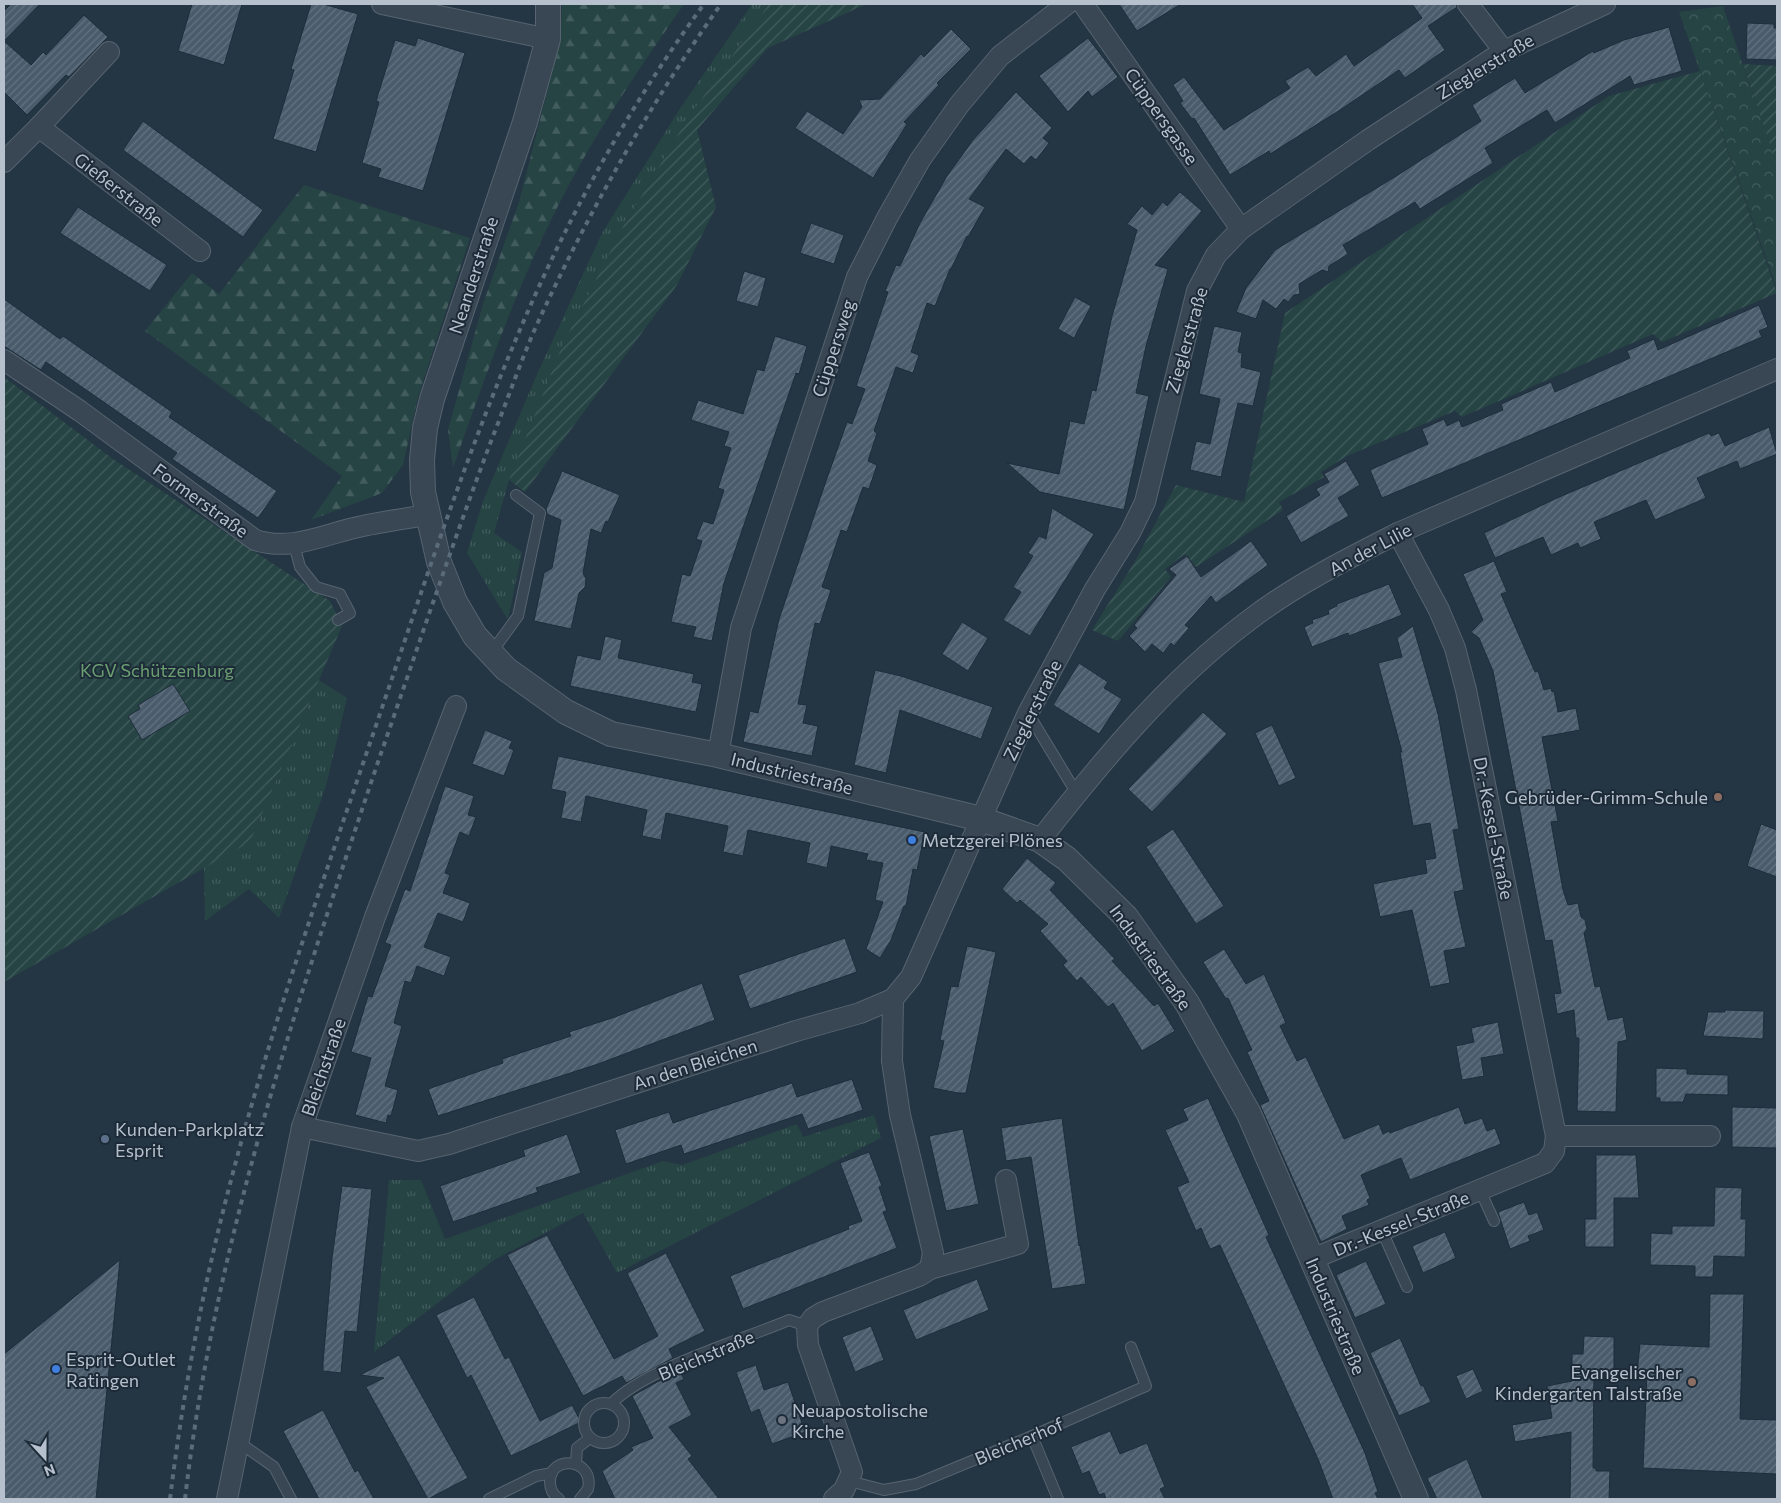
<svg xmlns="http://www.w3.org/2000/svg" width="1781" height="1503" viewBox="0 0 1781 1503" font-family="Commissioner,sans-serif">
<defs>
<pattern id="grass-tufts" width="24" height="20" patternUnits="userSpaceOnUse" patternTransform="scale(1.25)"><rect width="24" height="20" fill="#264444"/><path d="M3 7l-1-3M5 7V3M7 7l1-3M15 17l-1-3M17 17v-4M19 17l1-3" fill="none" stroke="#435d5e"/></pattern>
<pattern id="forest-firs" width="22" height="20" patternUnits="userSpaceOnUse" patternTransform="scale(1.25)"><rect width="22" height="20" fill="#264444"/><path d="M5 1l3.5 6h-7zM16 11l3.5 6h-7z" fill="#435d5e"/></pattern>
<pattern id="park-crowns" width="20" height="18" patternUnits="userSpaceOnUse" patternTransform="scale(1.25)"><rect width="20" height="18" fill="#264444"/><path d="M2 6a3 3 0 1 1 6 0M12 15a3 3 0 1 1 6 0" fill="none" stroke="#435d5e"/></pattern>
<pattern id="garden-furrows" width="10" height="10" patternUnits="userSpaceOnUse" patternTransform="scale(1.25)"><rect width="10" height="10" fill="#264444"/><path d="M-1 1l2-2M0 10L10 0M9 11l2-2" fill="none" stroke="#435d5e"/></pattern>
<pattern id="building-hatch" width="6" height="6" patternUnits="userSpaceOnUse" patternTransform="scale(1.25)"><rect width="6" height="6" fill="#4a5c6c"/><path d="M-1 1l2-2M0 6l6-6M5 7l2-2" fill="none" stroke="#627280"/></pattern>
</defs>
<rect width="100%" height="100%" fill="#243543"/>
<g fill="url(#grass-tufts)">
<path d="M752,4h17l-83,117 -63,106 -114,253 -15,53 28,19 -14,68 -41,-67 16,-52 55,-129 64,-139 79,-126z"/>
<path d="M319,680l28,18 -21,88 -47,132 -30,-29 -44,32 -1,-54 46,-25z"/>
<path d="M874,1115l7,23 -264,135 -34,-60 -89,47 -120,92 15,-172h32l24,59 218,-78 19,4 115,-41 6,13z"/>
</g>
<g fill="url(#forest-firs)">
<path d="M562,4h122c-40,58 -81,117 -114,179 -49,91 -83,188 -117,285l-5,-38 35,-126 36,-102 41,-160z"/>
<path d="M304,185l166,53 -52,159 -15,68 -21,28 -71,27 31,-44 -197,-145 47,-58 27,21z"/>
</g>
<path fill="url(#park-crowns)" d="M1723,6l54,160v123l-98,-277z"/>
<g fill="url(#garden-furrows)">
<path d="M769,4h98l-99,44 -71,82 19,77 -39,78 -152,207 -16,-12 53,-134 61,-119 63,-106z"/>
<path d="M1743,64l34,2v100z"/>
<path d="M1700,71l77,222 -115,49 -9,-8 -191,83 -7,-6 -108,45 -26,16 3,5 -45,25 4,8 -87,57 -11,-13 -20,15 6,8 -53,64 -26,-11 42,-67 42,-78 68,17 41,-189 324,-217z"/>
<path d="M4,377l109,82 217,142 12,25 -92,216 -246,140z"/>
</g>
<g fill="url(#building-hatch)" stroke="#1f2d3a">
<path d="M11,4h29l-36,37 27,24 12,-13 3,3 38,-40 24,22 -39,40 -3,-2 -39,40 -23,-23v-81z"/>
<path d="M192,4h50l-18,61 -46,-14z"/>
<path d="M311,4h12l35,10 -42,138 -43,-13 21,-69 -3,-1z"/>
<path d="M1119,4h62l-44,27z"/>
<path d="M1412,4h44l1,3 -29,19 17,24 -40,28 -6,-8 -59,40 -70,44 -1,-3 -39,24 -36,-57 -2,1 -12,-16 3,-2 -10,-16 11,-8 40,53 66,-42 -5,-7 23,-14 8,9 30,-22 8,12 68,-48z"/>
<path d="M1747,23l27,1v4h3v32l-31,-1z"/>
<path d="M1669,27l13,44 -48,14 -4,-9 -75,47 -8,-13 -62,38 8,15 -73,46 -5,-7 -72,43 5,9 -19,12 -1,6 -6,-2 -23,14 1,10 -6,1 -6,7 -4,-3 -8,10 -13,-9 -7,19 -20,-7 10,-24 29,-38 123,-75 83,-54 -9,-16 43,-27 10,15 68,-42 1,2 30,-13z"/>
<path d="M951,29l20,20 -34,34 2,2 -35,37 3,2 -34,54 -78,-50 12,-17 36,23 19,-27 -3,-7 21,-1 41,-45 3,3z"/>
<path d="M418,38l47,15 -42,138 -45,-14 3,-8 -19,-6 17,-61 -3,-1 19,-61 20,6z"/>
<path d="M1088,38l30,39 -26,20 -4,-6 -20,21 -29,-36z"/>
<path d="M1016,92l36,36 -9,10 6,5 -13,17 -5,-4 -7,8 -18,-15 -37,50 16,8 -17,30 -1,-1 -16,33h-1l-15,37 -8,-3 -16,49 8,3 -6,18 -17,-6 -22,64 3,2 -9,28 9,4 -8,24 -6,-2 -16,45 -6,-2 -19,57 9,3 -11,34 -5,-1 -17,81 9,1 -4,18 15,3 -6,30 -69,-14 7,-31 8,2 21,-94 47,-138 21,-59 5,2 13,-35 -9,-3 32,-94 -3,-1 11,-26 4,1 20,-43 27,-47 26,-36z"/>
<path d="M143,121l120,89 -20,27 -120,-87z"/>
<path d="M1180,192l22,19 -47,54 13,4 -22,77 -10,47 13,3 -25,114 -84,-18 -33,-29 52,11 11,-53 14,3 8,-34 4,1 16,-75 25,-86 -10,-6 15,-18 10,9 11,-13 4,4z"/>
<path d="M78,207l89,58 -17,26 -90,-58z"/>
<path d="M811,223l33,12 -10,29 -34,-11z"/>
<path d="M744,271l22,7 -8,29 -22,-6z"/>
<path d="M1075,297l16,9 -17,32 -16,-9z"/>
<path d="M4,299l56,40 3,-3 109,76 -3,5 108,74 -19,27 -86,-59 5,-6 -131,-91 -5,8 -37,-24z"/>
<path d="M1759,305l9,22 -9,4 3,6 -380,161 -12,-28 58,-26 -6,-15 22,-10 3,7 12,-6 3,7 41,-17 -2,-6 50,-22 4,10 75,-34 -3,-7 27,-12 4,11z"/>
<path d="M1214,326l28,6 -4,20 4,1 -1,14 20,5 -8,34 -15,-3 -17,74 -31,-7 6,-29 14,3 10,-45 -21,-5z"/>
<path d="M775,336l32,10 -8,28 -3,-1 -72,210 -12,58 -19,-4 3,-10 -25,-5 11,-48 8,2 12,-35 -6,-2 7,-18 10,3 11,-34 -6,-2 13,-40 -7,-2 5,-14 -38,-12 7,-20 45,14 14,-45 7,2z"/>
<path d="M1769,427l8,27 -37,15 -3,-8 -40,17 9,20 -51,22 -9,-20 -52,22 7,17 -21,9 -2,-5 -27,12 -8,-18 -48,21 -11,-25 73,-35 152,-65 2,3 8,-3 6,13z"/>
<path d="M1346,461l14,24 -22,13 11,18 -48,27 -15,-27 34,-21 -4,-6 13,-7 -5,-8z"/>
<path d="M562,471l58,24 -12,27 -2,-1 -5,12 -10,-4 -8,44 3,6 -1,8 -6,6 -8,36 -37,-8 10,-48 8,-5 9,-48 -14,-6 -1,-5z"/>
<path d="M1052,508l42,26 -64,102 -27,-16 18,-28 -8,-5 20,-31 -5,-3 11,-17 7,3z"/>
<path d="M1251,541l17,24 -52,38 -5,-7 -26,29 4,3 -15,18 -3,-3 -8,10 -11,-9 -7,8 -16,-16 8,-8 -3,-3 42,-50 -7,-6 18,-13 14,21z"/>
<path d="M1494,561l13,31 -6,2 34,78 3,-1 6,19 7,-2 1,4 2,-1 4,21 18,-4 4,22 -38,7 16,84 -7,1 12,68 5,15 10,-2 3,14 4,3 2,9 -3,4 11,54 5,-1 8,34 15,-3 4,23 -9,2 -2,70 -39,-1 2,-73h-3l-2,-28 -17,4 -3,-20 7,-1 -9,-53 -7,1 -52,-270 -14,-33 -8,-6 12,-12 -20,-46z"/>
<path d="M1389,584l13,31 -53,21 -1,-3 -36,14 -8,-20 9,-4 -1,-3 17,-6 -1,-4 9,-4v-2z"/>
<path d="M962,622l26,16 -20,33 -26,-17z"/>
<path d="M1413,626l25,88 21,115 -6,1 11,60 -10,2 12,55 -22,4 6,32 -20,4 -18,-77 -32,7 -7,-33 54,-11 -2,-13 11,-2 -6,-35 -17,3 -13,-74h2l-24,-89 24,-6 -5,-19z"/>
<path d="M605,636l17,4 -4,18 76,16 -2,8 10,2 -6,28 -126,-26 7,-31 23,5z"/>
<path d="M1079,663l29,19 -4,6 18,11 -23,35 -46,-29z"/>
<path d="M875,670l26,6 92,31 -12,32 -81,-29 -14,63 -32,-8z"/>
<path d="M173,684l17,27 -48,29 -14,-24 12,-7 -2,-4z"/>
<path d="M1203,712l24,22 -75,78 -24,-23z"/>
<path d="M1272,725l24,53 -17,8 -24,-53z"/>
<path d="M485,730l27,11 -3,7 5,2 -10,26 -32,-12z"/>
<path d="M558,756l367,76 -8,38 -4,-1 -7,37h-2l-13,34 -11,18 -14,-9 17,-47 -8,-2 8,-37 -17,-3 2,-6 -37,-8 -4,22 -11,-3 -10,-2 4,-20 -62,-13 -5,26 -20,-4 5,-26 -62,-13 -5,27 -19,-4 5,-26 -61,-14 -5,26 -20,-4 5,-26 -15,-3z"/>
<path d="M445,786l29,10 -6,19 8,2 -7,19 -9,-4 -15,41 5,2 -7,18 27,10 -7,19 -25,-9 -14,34 27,10 -7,19 -27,-10 -6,17 -6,-2 -11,42 8,3 -17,60 13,4 -7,26 -3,-1 -2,8 -31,-8 16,-57 -20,-6 17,-56 4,1 19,-52 -6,-2 20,-54 5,2z"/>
<path d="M1761,824l16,6v47l-30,-11z"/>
<path d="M1173,829l51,77 -28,18 -50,-77z"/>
<path d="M1027,858l29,25 -6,7 65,69 -3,2 42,45 4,-3 17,28 -33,20 -29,-48 -5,4 -27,-30 -4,4 -14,-16 4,-4 -27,-30 8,-7 -28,-24 -3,3 -15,-14z"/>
<path d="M845,938l12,34 -107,37 -12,-34z"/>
<path d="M967,946l29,6 -30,141h-8l-25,-5 11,-47 -4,-1 11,-54 7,1z"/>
<path d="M1224,949l22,35 18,-10 22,49 -6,3 17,35 9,-4 38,82 35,-15 4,10 6,-3 1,2 69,-26 6,17 17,-6 5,13 8,-3 6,16 -91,36 -9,-22 -40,17 9,23 -3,2 2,5 -27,11 5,13 -26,13 -61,-137 9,-4 -22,-49 5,-2 -24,-52 -2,1 -23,-37z"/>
<path d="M702,983l13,37 -117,44 -160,52 -10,-27 75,-26 -1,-4 69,-23 -2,-4 46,-15z"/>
<path d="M1725,1010l39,1 -1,28 -60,-3 5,-24h17z"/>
<path d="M1498,1022l6,32 -23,4 3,18 -22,4 -6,-34 18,-4 -3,-14z"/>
<path d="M1656,1068l31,1v5l41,1v20l-42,-1 -3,8h-23v-4h-4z"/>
<path d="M852,1079l11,31 -55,19 -6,-15 -118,40 -3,-9 -55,19 -11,-34 54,-18 4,11 119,-40 5,14z"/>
<path d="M1208,1098l61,137 -3,2 99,216 13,39 -3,1 3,6h-45l-15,-40 -98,-214 -10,4 -9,-21 -5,3 -19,-44 12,-5 -24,-52 23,-10 -5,-11z"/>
<path d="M1732,1107l45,1v40l-45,-1z"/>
<path d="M1062,1118l17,128 1,-1 6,39 -34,5 -21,-132 -25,4 -5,-33z"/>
<path d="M963,1129l16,75 -33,7 -17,-75z"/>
<path d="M567,1134l14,39 -45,15 2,4 -85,30 -13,-36 85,-30 -2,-6z"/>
<path d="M869,1152l13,34 -3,1 8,24 -4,1 14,36 -154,61 -13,-33 119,-47 -1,-3 14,-5 -22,-58z"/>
<path d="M1596,1155h40l3,43h-25v49h-29v-28h11z"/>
<path d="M342,1186l30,3 -15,143 -12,-1 -4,42 -18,-2v-8l9,-105z"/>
<path d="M1715,1187l27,1 -1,31h5l-1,38 -31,-1 -1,21h-18v-11l-45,-1 1,-32 21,1v-8h42z"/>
<path d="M1524,1202l5,13 8,-3 7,18 -16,6 2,5 -20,8 -12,-37z"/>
<path d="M1445,1232l11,26 -33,15 -11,-27z"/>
<path d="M547,1235l67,124 44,-23 -31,-63 39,-20 39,78 -36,18 4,9 -47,25 -4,-7 -39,20 -76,-141z"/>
<path d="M120,1260l-24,239h-92v-145z"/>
<path d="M1366,1261l20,43 -31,14 -19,-43z"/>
<path d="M977,1279l12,31 -73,30 -13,-30z"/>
<path d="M1710,1294h34l-4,125 37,1v54l-134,-6 4,-95h-10l3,-29 69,3z"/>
<path d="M474,1297l31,62 4,-2 31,64 32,-16 9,17 -70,34 -40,-81 -4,3 -31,-63z"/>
<path d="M871,1326l13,34 -29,12 -13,-35z"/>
<path d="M1584,1336l30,1v36l-20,-1 -1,96h3v3h14l-1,28h-39l1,-67 -56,10 -3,-17 40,-7 -5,-32 25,-5v-27h11z"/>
<path d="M1400,1338l21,48 2,-1 8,17 -32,14 -29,-63z"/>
<path d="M399,1355l69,123 -40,21 -62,-112 18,-9 -24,-3z"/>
<path d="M756,1365l8,25 24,-8 17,50 -33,12 -13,-35 -8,4 -15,-41z"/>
<path d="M1473,1369l10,22 -17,8 -10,-23z"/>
<path d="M679,1370l5,9 -8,4 16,32 -23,12 23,29 -4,3 31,40h-104l-13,-28 31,-21 -2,-3 22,-9 -21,-42z"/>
<path d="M323,1410l32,62 3,-2 16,29h-55l-36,-68z"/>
<path d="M1110,1431l10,23 27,-11 18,44 -5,2 5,10h-59l-2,-6 -5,2 -10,-24 -7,3 -11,-27z"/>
<path d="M1467,1459l16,40h-46l-10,-21z"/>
</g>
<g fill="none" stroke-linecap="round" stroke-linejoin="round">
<g stroke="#576470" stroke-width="12">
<g id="service">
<path d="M294,544l6,23 16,20 24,7 10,19 -12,7"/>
<path d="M491,653l27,-37 22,-103 -24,-18"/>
<path d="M1028,713l49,81"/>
<path d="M1480,1190l14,31"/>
<path d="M1382,1231l25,56"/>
<circle cx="604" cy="1423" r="20"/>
<path d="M611,1404c35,-36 129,-63 178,-84l18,6"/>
<path d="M1032,1436l26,63"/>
<path d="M240,1443l34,24 17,32"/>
<path d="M576,1464l1,-16 13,-10"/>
<path d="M849,1481l35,9 32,-6 116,-48 114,-50 -15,-39"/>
<path d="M489,1499l47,-23 16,-3"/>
<path d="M559,1499c-6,-4 -9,-10 -9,-17 -1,-28 45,-24 38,7l-8,10"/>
</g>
</g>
<g stroke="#576470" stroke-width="22">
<g id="minor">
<path d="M382,4l166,35"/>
<path d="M1083,4l158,225"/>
<path d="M1468,4l36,47"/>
<path d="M39,127l70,-75"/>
<path d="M4,162l35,-35 161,124"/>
<path d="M4,360l76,51 175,129c36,11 65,-4 99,-12 24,-6 49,-9 73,-13"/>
<path d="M718,755l23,-127 116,-351 30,-59 33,-58 39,-55 41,-49 67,-52"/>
<path d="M1040,840c62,-79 127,-158 208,-219 45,-35 99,-62 150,-88l379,-164"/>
<path d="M302,1127l116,24 31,-7 347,-113 64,-18 33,-14 18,-22 117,-264 67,-124 35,-56 15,-31 52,-211 19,-36 25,-26 127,-89 136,-89 101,-47"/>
<path d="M1556,1136h154"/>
<path d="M1312,1259l233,-96 9,-12 2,-15 -90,-446 -11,-42 -16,-38 -41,-77"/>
<path d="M930,1269l88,-25 -12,-64"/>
<path d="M227,1499l75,-372 73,-210 81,-211"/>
<path d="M834,1499l10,-9 8,-18 -44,-127 -1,-19 6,-8 10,-6 96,-36 11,-7 3,-16 -33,-138 -8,-54 1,-62"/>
</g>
</g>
<g stroke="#576470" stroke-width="26">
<path id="tertiary" d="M548,4v35l-23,83 -93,277 -7,29 -3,32 1,32 16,70 16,40 20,34 31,33 60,43 45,22 107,21 263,64 59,21 27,19 59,58 61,86 62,111 167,385"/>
</g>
<use href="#service" stroke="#394653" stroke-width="10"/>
<use href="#minor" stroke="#394653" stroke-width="20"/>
<use href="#tertiary" stroke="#394653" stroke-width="24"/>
<g stroke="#5a6b7a" stroke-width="4" stroke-dasharray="5 5" stroke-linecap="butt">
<path d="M170,1499c13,-106 33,-212 60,-315 39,-151 91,-297 141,-444 47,-137 91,-275 148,-408 49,-116 111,-227 185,-328"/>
<path d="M185,1499c30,-257 111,-493 193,-737 38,-109 74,-218 115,-326 14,-35 26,-70 41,-105 52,-115 114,-224 187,-327"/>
</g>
</g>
<g fill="#8d6e63" stroke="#1d2b38" stroke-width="2">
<circle cx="1718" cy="797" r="5"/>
<circle cx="1692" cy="1382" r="5"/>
</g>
<g fill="#3f7fe0" stroke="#1d2b38" stroke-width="2">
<circle cx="912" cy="840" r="5"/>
<circle cx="56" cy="1369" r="5"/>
</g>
<circle fill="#5c6f8a" stroke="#1d2b38" stroke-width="2" cx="105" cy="1139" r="5"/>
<circle fill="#6b7280" stroke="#1d2b38" stroke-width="2" cx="782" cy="1420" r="5"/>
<g text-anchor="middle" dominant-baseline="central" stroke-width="4" stroke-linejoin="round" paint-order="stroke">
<g font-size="18" fill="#b6c1cd" stroke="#1d2b38">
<text transform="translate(1485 66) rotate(-31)">Zieglerstraße</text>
<text transform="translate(1162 116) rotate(55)">Cüppersgasse</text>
<text transform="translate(119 189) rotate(38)">Gießerstraße</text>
<text transform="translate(473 275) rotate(-72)">Neanderstraße</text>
<text transform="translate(1186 340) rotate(-74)">Zieglerstraße</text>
<text transform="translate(833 348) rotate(-72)">Cüppersweg</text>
<text transform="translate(201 500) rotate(36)">Formerstraße</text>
<text transform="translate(1370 549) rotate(-28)">An der Lilie</text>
<text transform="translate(1032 710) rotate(-64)">Zieglerstraße</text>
<text transform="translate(792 773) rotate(14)">Industriestraße</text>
<text transform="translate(1494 828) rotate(79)">Dr.-Kessel-Straße</text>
<text transform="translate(1151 957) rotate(54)">Industriestraße</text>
<text transform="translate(695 1064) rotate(-18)">An den Bleichen</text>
<text transform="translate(323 1067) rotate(-71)">Bleichstraße</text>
<text transform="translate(1401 1223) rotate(-22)">Dr.-Kessel-Straße</text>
<text transform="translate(1336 1316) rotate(67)">Industriestraße</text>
<text transform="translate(706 1355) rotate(-23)">Bleichstraße</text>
<text transform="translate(1019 1441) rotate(-23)">Bleicherhof</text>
</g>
<g font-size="18" fill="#6b9f71" stroke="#1d2b38">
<text x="157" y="670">KGV Schützenburg</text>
</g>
<g font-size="18" fill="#b6c1cd" stroke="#1d2b38" text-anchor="start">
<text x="1708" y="797" text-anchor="end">Gebrüder-Grimm-Schule</text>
<text x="922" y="840">Metzgerei Plönes</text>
<text x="115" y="1129">Kunden-Parkplatz<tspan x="115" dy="21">Esprit</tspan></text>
<text x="66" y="1359">Esprit-Outlet<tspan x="66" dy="21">Ratingen</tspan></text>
<text x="1682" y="1372" text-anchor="end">Evangelischer<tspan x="1682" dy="21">Kindergarten Talstraße</tspan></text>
<text x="792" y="1410">Neuapostolische<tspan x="792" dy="21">Kirche</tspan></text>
</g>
</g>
<rect width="1781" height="1503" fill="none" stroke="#b6c1cd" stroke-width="10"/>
<g transform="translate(45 1458) rotate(159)" stroke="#1d2b38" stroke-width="4" paint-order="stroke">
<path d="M0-4L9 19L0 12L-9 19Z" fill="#b6c1cd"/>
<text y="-8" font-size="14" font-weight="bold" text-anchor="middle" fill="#b6c1cd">N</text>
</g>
</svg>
